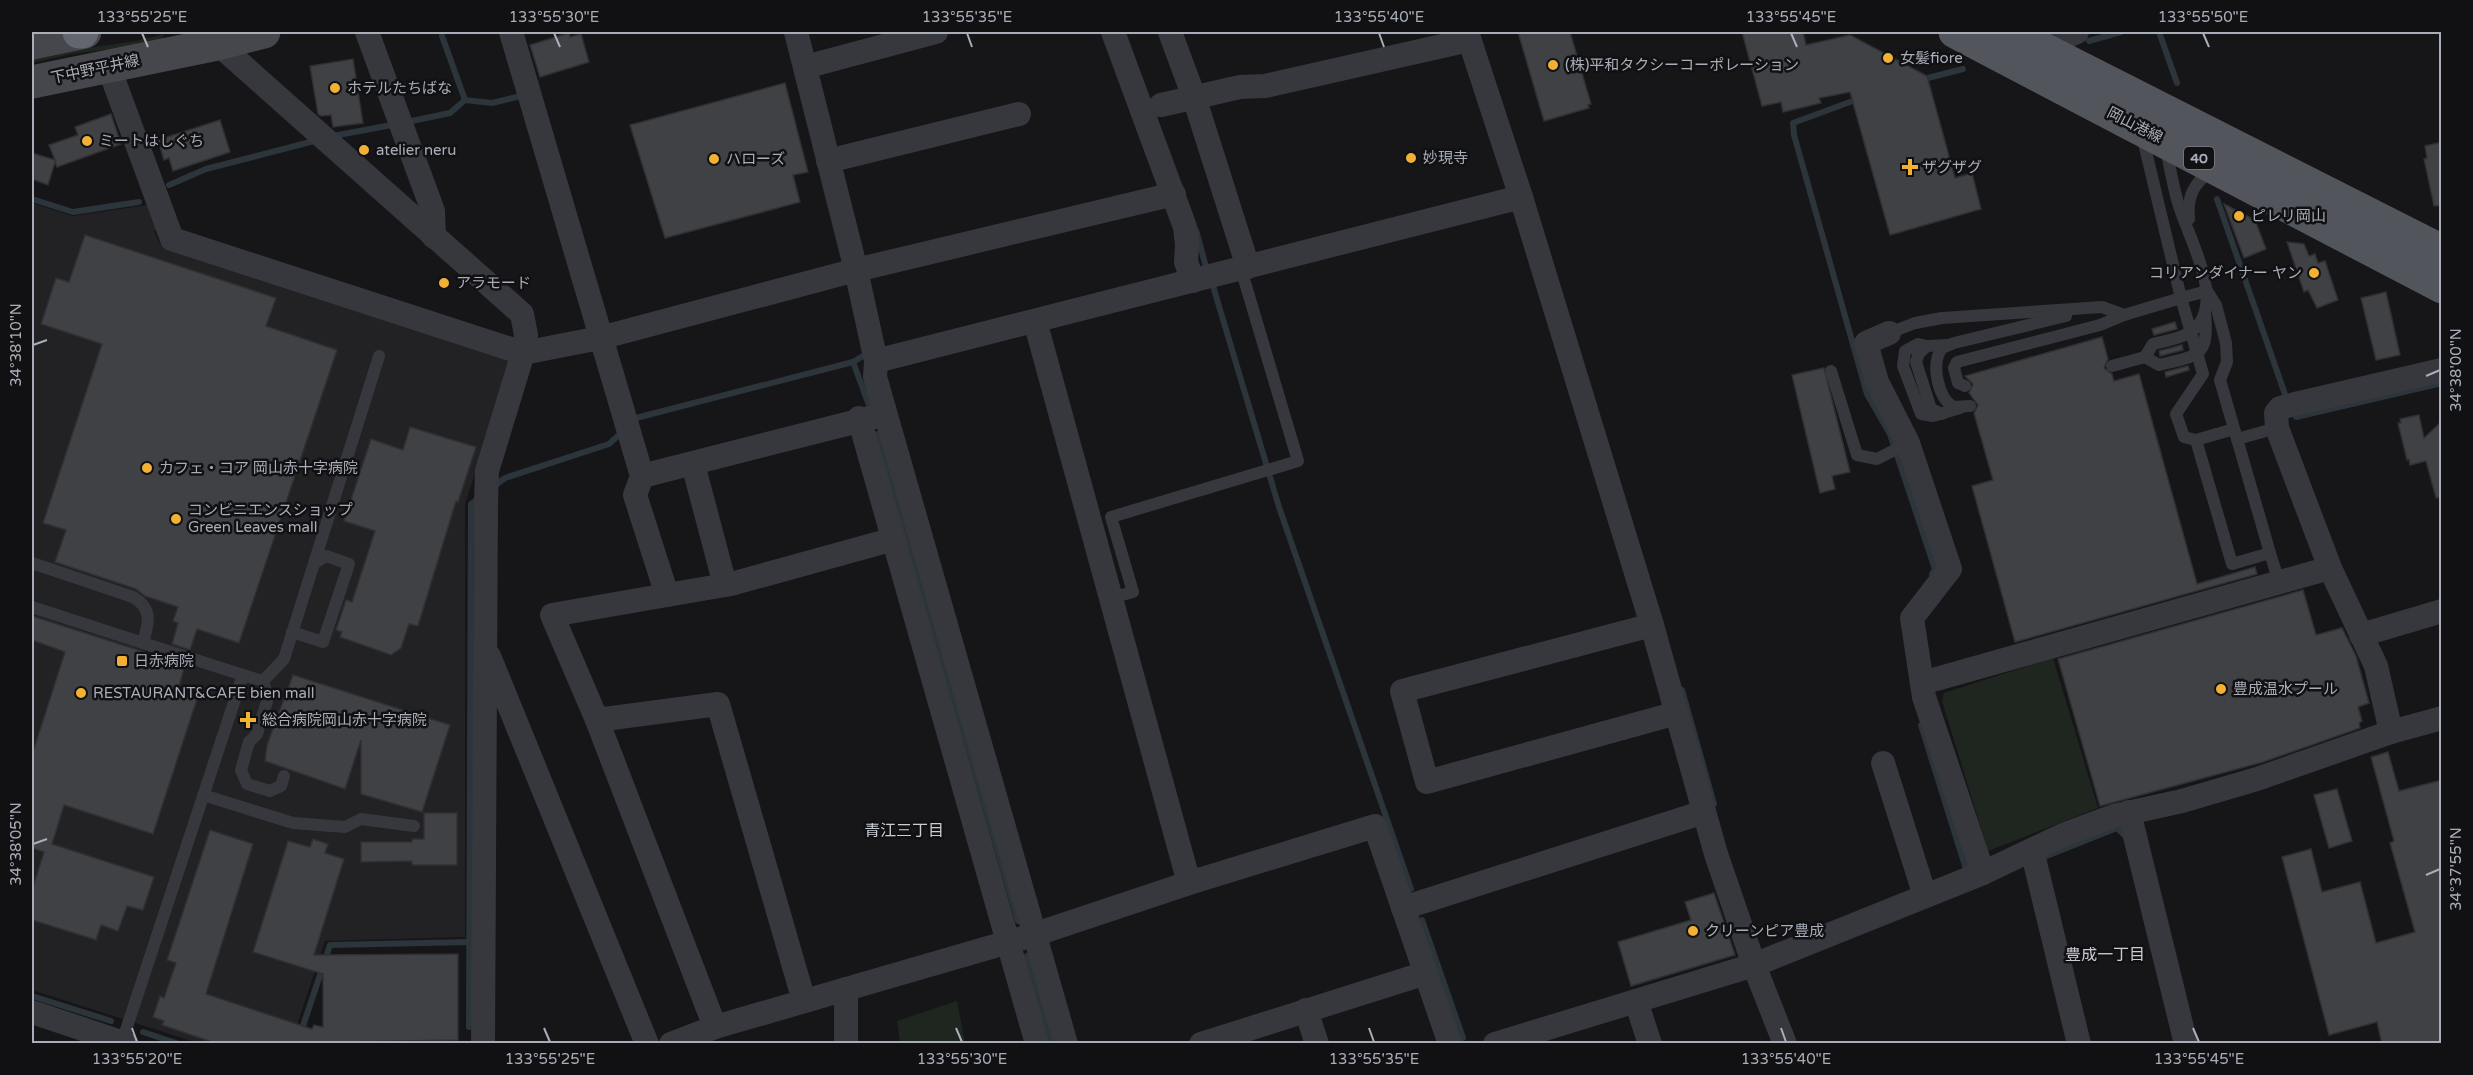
<svg xmlns="http://www.w3.org/2000/svg" width="2473" height="1075" viewBox="0 0 2473 1075" font-family="'Varela Round','Noto Sans JP',sans-serif">
<rect width="100%" height="100%" fill="#161618"/>
<path fill="#222225" d="M32,203l41,13 75,-11 10,24 -4,2 6,13 353,113 -48,147v433l-140,4 -34,102h-93l-166,-53z"/>
<g fill="#1e261f">
<path d="M164,34l-2,9 -91,11 -39,9v-7l104,-15z"/>
<path d="M2053,658l45,150 -110,43 -46,-150 2,-8z"/>
<path d="M957,1001l8,42h-65l-3,-22z"/>
</g>
<g fill="none" stroke-linecap="round" stroke-linejoin="round">
<g stroke="#2c353c" stroke-width="6">
<path d="M2159,32l18,51"/>
<path d="M442,36l23,64"/>
<path d="M2089,41l32,-9"/>
<path d="M1920,80l43,-11"/>
<path d="M1858,99l-65,24 1,12 73,259 23,40 45,135 -3,5"/>
<path d="M407,122l43,-9 15,-13 27,3 29,-7"/>
<path d="M333,136l64,-12"/>
<path d="M169,185l37,-16 112,-29"/>
<path d="M32,199l41,13 66,-10"/>
<path d="M2217,199l70,201"/>
<path d="M1196,230l10,37"/>
<path d="M1213,286l66,221 132,382"/>
<path d="M868,353l-15,9 17,46"/>
<path d="M2293,411l3,6 146,-34"/>
<path d="M632,423l4,-5 217,-56"/>
<path d="M878,434l140,487"/>
<path d="M493,487l12,-9 104,-34 13,-12"/>
<path d="M1682,690l32,114"/>
<path d="M1921,725l46,147"/>
<path d="M2044,857l73,-29 7,7"/>
<path d="M1422,920l41,118"/>
<path d="M1027,956l25,88"/>
<path d="M32,996l79,25"/>
<path d="M469,1027l2,-523 9,-7"/>
<path d="M143,1032l36,12"/>
<path d="M297,1044l33,-99 141,-3"/>
</g>
</g>
<g fill="#404145" stroke="#303034" stroke-width="1.5">
<path d="M1518,32h52l21,72 -3,1 1,3 -45,13z"/>
<path d="M1742,32h61l3,13 44,-10 77,41 28,102 17,-5 9,36 -91,26 -40,-143 -31,6 2,5 -38,9 -2,-10 -19,4z"/>
<path d="M569,33l1,4 11,-3 8,28 -49,15 -10,-32z"/>
<path d="M353,59l10,64 -30,4 -2,-12 -10,1 -3,-2 -8,-48z"/>
<path d="M785,83l23,89 -15,3 7,27 -135,36 -35,-113z"/>
<path d="M111,114l10,30 -64,23 -2,-5 -7,23 -16,-6v-26l23,7 -6,-15 29,-10 -3,-8z"/>
<path d="M220,120l10,32 -57,19 -4,-13 -5,2 -6,-20z"/>
<path d="M2442,142v63l-8,1 -10,-47 3,-1 -2,-12z"/>
<path d="M2224,204l31,16 11,29 -22,9z"/>
<path d="M85,235l191,63 -10,28 71,24 -98,293 -42,-14 -7,21 -18,-6 6,-21 -5,-2 5,-14 -33,-11 -9,-7 -81,-27 11,-32 -23,-7 59,-179 -61,-20 15,-46 13,4z"/>
<path d="M2287,242l17,2 5,12 6,-2 3,9 7,-2 13,39 -21,8 -9,-18 -4,2z"/>
<path d="M2386,292l14,63 -24,5 -15,-62z"/>
<path d="M2175,322l2,7 -23,6 -2,-6z"/>
<path d="M2102,337l6,22 -4,9 8,6 2,7 25,-7 58,210 58,-17 2,7 -242,68 -43,-156 21,-6 -19,-67 4,-8 -9,-12 4,-9 -8,-8z"/>
<path d="M2182,345l1,5 -23,6 -1,-5z"/>
<path d="M2188,366l1,4 -23,7 -1,-5z"/>
<path d="M1824,368l26,104 -18,4 3,13 -15,4 -28,-118z"/>
<path d="M2419,415l5,23 18,-17v76l-6,1 -10,-37 -16,4 -1,-6 -2,1 -9,-37h3l-1,-4z"/>
<path d="M410,427l66,20 -18,55 -2,-1 -38,125 -9,-2 -8,24 -10,7 -51,-18 2,-5 -6,-2 10,-30 6,2 23,-71 -31,-10 27,-82 32,11z"/>
<path d="M2303,590l13,45 26,-7 14,28 13,47 -11,4 4,14 -3,2 1,5 -97,34 -163,44 -42,-147z"/>
<path d="M32,616l153,49 -8,28 20,6 -44,135 -89,-29 -12,39 102,33 -11,33 -16,-4 -9,25 -17,-6 -5,15 -64,-20v-30l12,-38 -12,-4v-93l33,-103 -33,-12z"/>
<path d="M293,675l157,50 -28,87 -61,-18v-54l-16,49 -80,-28 2,-16z"/>
<path d="M2388,752l11,39 43,-11v264h-60l-5,-22 -48,13 -47,-178 29,-8 11,43 38,-10 16,61 39,-11 -25,-89 4,-2 -23,-84z"/>
<path d="M2337,789l15,52 -23,7 -15,-53z"/>
<path d="M424,813h33v52h-45v-4l-51,1v-20h51v-3h12z"/>
<path d="M210,830l43,14 -47,150 106,35 2,-4 9,2v-53l-70,-22 35,-111 22,6 3,-8 15,5 -3,9 19,6 -30,96 144,-1v86l-240,4 -56,-19 2,-4 -11,-4 7,-21 4,2 12,-35 -9,-3z"/>
<path d="M1714,893l21,62 -104,31 -13,-44 73,-22 -6,-18z"/>
</g>
<g fill="none" stroke-linecap="round" stroke-linejoin="round">
<g stroke="#37383d" stroke-width="12">
<path d="M2189,219c-2,-22 4,-36 23,-48"/>
<path d="M1889,333l26,-10 27,-5 160,-11 22,8 57,-17 -39,-163"/>
<path d="M1948,345l-21,1 -9,-2 -13,7 -2,15 18,48 12,2 27,-8"/>
<path d="M1927,346l-8,7 -3,9 15,47 11,5"/>
<path d="M2145,357l14,8c41,-10 50,-8 46,-53"/>
<path d="M2112,366l33,-9 8,-13c15,-4 36,-6 46,-20 23,-31 -12,-89 -21,-121 -5,-17 -8,-36 -12,-54"/>
<path d="M1831,371l26,84 20,4 31,-16"/>
<path d="M1965,386l-7,-3 -4,-15 3,-6 143,-37 24,-10"/>
<path d="M1970,406l-17,1c-16,-11 -22,-44 -11,-59l12,-5 112,-27"/>
<path d="M2237,439l40,-11"/>
<path d="M2196,440l36,124 38,-11 -50,-173 7,-18 -1,-19 -10,-38 -9,-14 -26,7 22,76 -27,40 8,23 12,3 38,-11"/>
<path d="M2270,553l9,29"/>
<path d="M32,563l101,34c20,12 16,25 10,46l-111,-36"/>
<path d="M1111,598l22,-6 -22,-75 187,-56 -57,-192"/>
<path d="M292,632l31,10 26,-78 -23,-8 -11,7"/>
<path d="M243,675l20,6 21,-22 95,-303"/>
<path d="M263,681l5,17 -11,36 -8,8 -8,28 6,14 23,7 11,-5 3,-10"/>
<path d="M203,795l90,28 52,4 16,-8 53,7"/>
<path d="M122,1042l121,-367 -100,-32"/>
</g>
<g stroke="#37383d" stroke-width="24">
<path d="M367,32l66,179 1,26"/>
<path d="M511,32l131,444 -7,19 32,100 -115,20 45,105 121,-16 86,297"/>
<path d="M796,32l60,238 20,91 -1,16 191,667"/>
<path d="M1113,32l72,195 2,18 -1,17 7,19"/>
<path d="M1170,32l24,65 54,170"/>
<path d="M1467,32l54,165 131,428 64,229 38,111 31,79"/>
<path d="M208,35l314,279 4,21 -3,18 -36,118 -1,31 -3,542"/>
<path d="M2033,55l6,-8 38,-15"/>
<path d="M108,65l64,174 351,114 77,-15 256,-68 318,-76"/>
<path d="M805,67l131,-35"/>
<path d="M1161,105l79,-18 25,-1 204,-46"/>
<path d="M828,161l191,-47"/>
<path d="M1035,321l154,562"/>
<path d="M1889,333l-23,10 11,39 31,61 42,126 -38,49 12,79 59,176"/>
<path d="M876,361l645,-164"/>
<path d="M859,418l178,626"/>
<path d="M693,464l32,121"/>
<path d="M642,476l232,-59"/>
<path d="M667,595l64,-11 163,-45"/>
<path d="M1652,625l-250,66 25,91 250,-69"/>
<path d="M2361,635l81,-24"/>
<path d="M489,656l158,388"/>
<path d="M1922,683l408,-115"/>
<path d="M597,720l118,307"/>
<path d="M2391,732l-15,-66 -46,-98 -53,-140 -1,-15 4,-5 15,-4 147,-34"/>
<path d="M1883,763l42,133"/>
<path d="M2129,812l57,232"/>
<path d="M2032,850l47,194"/>
<path d="M1403,908l301,-96"/>
<path d="M1636,1001l14,43"/>
<path d="M1306,1010l11,34"/>
<path d="M32,1012l95,32"/>
<path d="M671,1044l44,-17 318,-92 156,-52 186,-57 75,218"/>
<path d="M846,1044v-55"/>
<path d="M1201,1044l225,-71"/>
<path d="M1495,1044l259,-79 229,-92 80,-38 51,-19 68,-15 75,-22 134,-47 51,-14"/>
</g>
<g stroke="#45474d" stroke-width="33">
<path d="M32,43l53,-11"/>
<path d="M32,82l185,-38 47,-12"/>
</g>
<g stroke="#53555c" stroke-width="33">
<path d="M1955,32l487,255"/>
<path d="M2010,32l432,219"/>
</g>
<path stroke="#63666e" stroke-width="33" d="M79,32h3"/>
</g>
<path fill="none" stroke="#a8adb8" stroke-width="2" d="M142,33l6,14M554,33l6,14M967,33l5,14M1379,33l5,14M1791,33l6,14M2203,33l6,14M33,345l14,-5M2426,376l14,-6M33,844l14,-5M2426,875l14,-6M132,1028l5,14M544,1028l6,14M956,1028l6,14M1369,1028l5,14M1781,1028l5,14M2193,1028l6,14"/>
<g fill="#f2b134" stroke="#111113" stroke-width="2">
<circle cx="1888" cy="58" r="6"/>
<circle cx="1553" cy="65" r="6"/>
<circle cx="335" cy="88" r="6"/>
<circle cx="87" cy="141" r="6"/>
<circle cx="364" cy="150" r="6"/>
<circle cx="1411" cy="158" r="6"/>
<circle cx="714" cy="159" r="6"/>
<path d="M1907 158h6v6h6v6h-6v6h-6v-6h-6v-6h6z"/>
<circle cx="2239" cy="216" r="6"/>
<circle cx="2314" cy="273" r="6"/>
<circle cx="444" cy="283" r="6"/>
<circle cx="147" cy="468" r="6"/>
<circle cx="176" cy="519" r="6"/>
<rect x="116" y="655" width="12" height="12" rx="3"/>
<circle cx="2221" cy="689" r="6"/>
<circle cx="81" cy="693" r="6"/>
<path d="M245 711h6v6h6v6h-6v6h-6v-6h-6v-6h6z"/>
<circle cx="1693" cy="931" r="6"/>
</g>
<g text-anchor="middle" dominant-baseline="central" stroke-width="5" stroke-linejoin="round" paint-order="stroke">
<rect fill="#111113" stroke="#7b7e86" stroke-width="1.5" x="2184" y="147" width="30" height="22" rx="4.5"/>
<g font-size="14" font-weight="bold" fill="#a8adb8">
<text x="2199" y="158">40</text>
</g>
<g font-size="15" fill="#a8adb8" stroke="#111113" text-anchor="start">
<text x="1900" y="58">女髪fiore</text>
<text x="1565" y="65">(株)平和タクシーコーポレーション</text>
<text x="347" y="88">ホテルたちばな</text>
<text x="99" y="141">ミートはしぐち</text>
<text x="376" y="150">atelier neru</text>
<text x="1423" y="158">妙現寺</text>
<text x="726" y="159">ハローズ</text>
<text x="1922" y="167">ザグザグ</text>
<text x="2251" y="216">ピレリ岡山</text>
<text x="2302" y="273" text-anchor="end">コリアンダイナー ヤン</text>
<text x="456" y="283">アラモード</text>
<text x="159" y="468">カフェ・コア 岡山赤十字病院</text>
<text x="188" y="510">コンビニエンスショップ<tspan x="188" dy="17">Green Leaves mall</tspan></text>
<text x="134" y="661">日赤病院</text>
<text x="2233" y="689">豊成温水プール</text>
<text x="93" y="693">RESTAURANT&amp;CAFE bien mall</text>
<text x="262" y="720">総合病院岡山赤十字病院</text>
<text x="1705" y="931">クリーンピア豊成</text>
</g>
<g font-size="15" fill="#a8adb8" stroke="#111113">
<text transform="translate(95 69) rotate(-12)">下中野平井線</text>
<text transform="translate(2135 125) rotate(27)">岡山港線</text>
</g>
<g font-size="16" fill="#c9ccd4" stroke="#111113">
<text x="904" y="831">青江三丁目</text>
<text x="2105" y="955">豊成一丁目</text>
</g>
</g>
<rect width="2473" height="1075" fill="none" stroke="#111113" stroke-width="66"/>
<rect x="33" y="33" width="2407" height="1009" fill="none" stroke="#a8adb8" stroke-width="2"/>
<g font-size="15" text-anchor="middle" fill="#a8adb8">
<text x="142" y="22">133°55'25"E</text>
<text x="554" y="22">133°55'30"E</text>
<text x="967" y="22">133°55'35"E</text>
<text x="1379" y="22">133°55'40"E</text>
<text x="1791" y="22">133°55'45"E</text>
<text x="2203" y="22">133°55'50"E</text>
<text transform="translate(16 345) rotate(-90)" y="5">34°38'10"N</text>
<text transform="translate(2456 370) rotate(-90)" y="5">34°38'00"N</text>
<text transform="translate(16 844) rotate(-90)" y="5">34°38'05"N</text>
<text transform="translate(2456 869) rotate(-90)" y="5">34°37'55"N</text>
<text x="137" y="1064">133°55'20"E</text>
<text x="550" y="1064">133°55'25"E</text>
<text x="962" y="1064">133°55'30"E</text>
<text x="1374" y="1064">133°55'35"E</text>
<text x="1786" y="1064">133°55'40"E</text>
<text x="2199" y="1064">133°55'45"E</text>
</g>
</svg>
